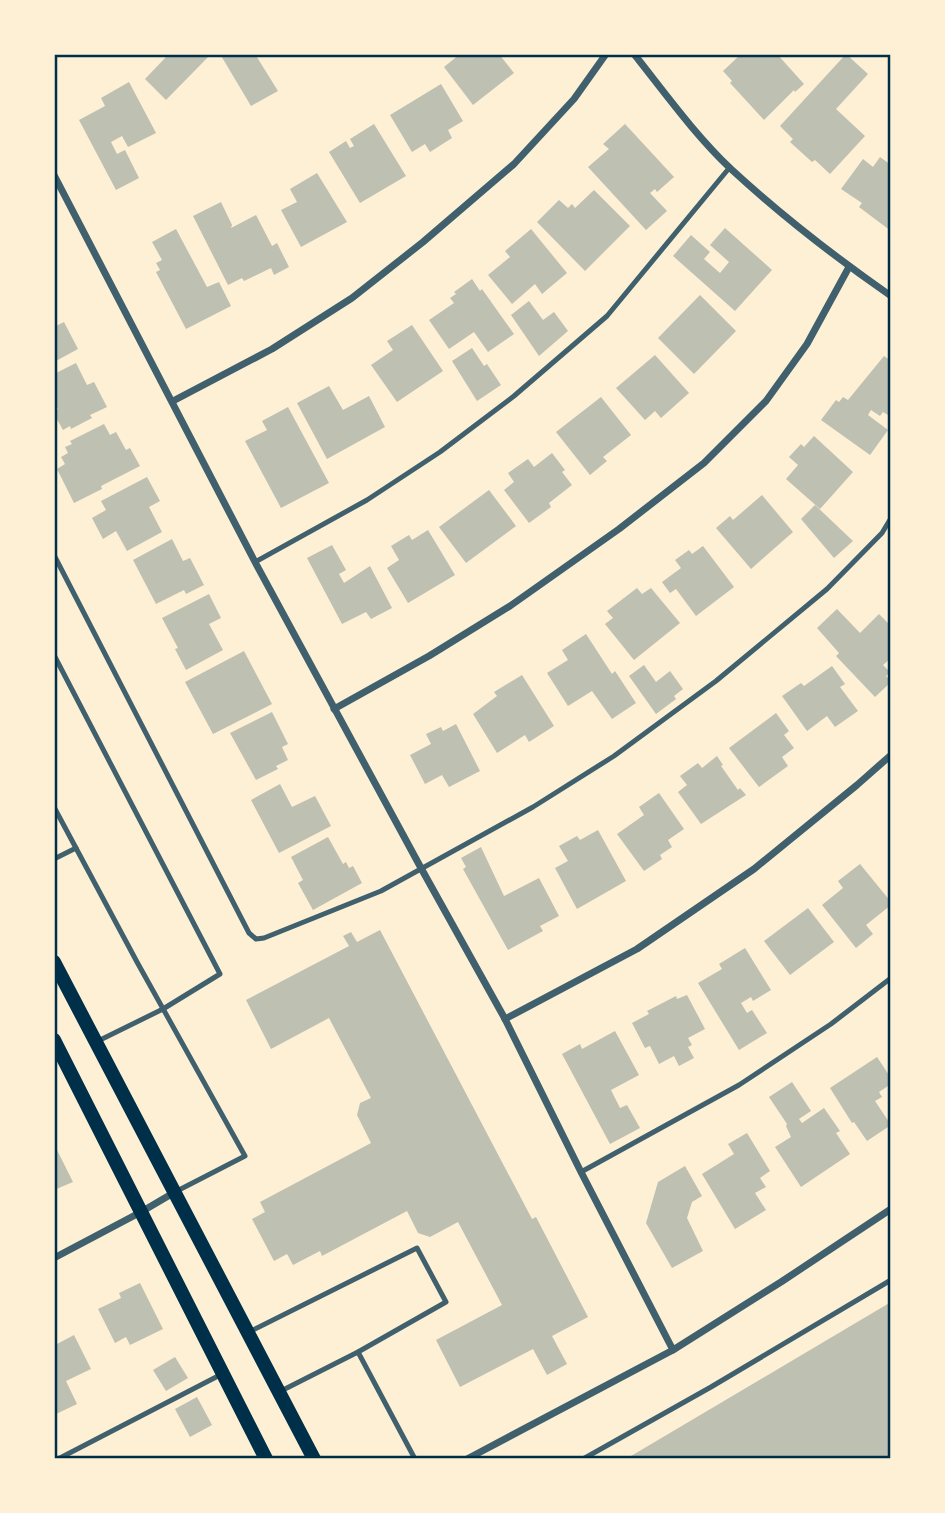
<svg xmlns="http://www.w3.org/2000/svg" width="945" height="1513" viewBox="0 0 945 1513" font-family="Overpass,sans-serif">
<rect width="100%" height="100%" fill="#fdf0d5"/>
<g fill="#bec0b2">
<path d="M164,54h47l-45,46 -21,-21 21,-22z"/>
<path d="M220,54h35l23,37 -27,15z"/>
<path d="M460,54h39l15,19 -41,32 -29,-38z"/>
<path d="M741,54h36l27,30 -9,8 -1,-2 -30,30 -34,-37 2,-2 -9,-10z"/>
<path d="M846,54l22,20 -32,35 29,27 -35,38 -15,-14 -3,2 -22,-20 3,-3 -13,-13z"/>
<path d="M129,82l27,51 -28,14 -6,-11 -11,6 6,12 8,-4 14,28 -23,12 -37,-70 26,-14 -4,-8z"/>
<path d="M441,84l22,37 -15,9 4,8 -22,14 -5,-8 -13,8 -22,-37z"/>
<path d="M374,124l32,52 -46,27 -31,-51 17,-11 4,7 4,-2 -4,-7z"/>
<path d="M625,124l49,53 -17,15 -2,-3 -5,4 17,18 -21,19 -58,-63 21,-18 -6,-5z"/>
<path d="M880,157l11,8v66l-32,-24 3,-4 -21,-14 22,-30 10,8z"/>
<path d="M317,173l30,49 -46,25 -20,-37 16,-8 -7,-13z"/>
<path d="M594,190l36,36 -45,45 -48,-49 22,-22 9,8 4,-4 3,4z"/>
<path d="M221,202l11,23 -1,3 25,-13 16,31 5,-3 12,24 -15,8 -3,-7 -27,13 -2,-3 -14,7 -35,-69z"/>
<path d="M725,228l47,42 -37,41 -62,-55 18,-21 19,17 -6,7 16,14 9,-11 -19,-17z"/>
<path d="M176,229l31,58 12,-5 12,24 -45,23 -30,-57 4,-2 -4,-7 6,-3 -10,-18z"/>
<path d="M531,229l36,44 -25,21 -7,-10 -23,20 -24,-29 22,-18 -5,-6z"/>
<path d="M472,279l8,12 2,-2 32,45 -26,18 -14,-20 -25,17 -20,-29 25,-17 -4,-5 6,-4 -2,-2z"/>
<path d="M700,295l36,36 -42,43 -36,-36z"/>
<path d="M529,301l14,19 11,-8 14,19 -29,25 -28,-41z"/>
<path d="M64,322l14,27 -24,13v-35z"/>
<path d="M412,325l31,46 -46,31 -26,-37 22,-15 -6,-9z"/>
<path d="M472,348l12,18 3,-2 14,21 -24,16 -25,-40z"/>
<path d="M655,355l34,38 -28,25 -6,-7 -10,9 -29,-32z"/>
<path d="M884,356l7,5v50l-3,4 -5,-3 -3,4 -9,-6 -3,5 20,15 -18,25 -49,-35 15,-20 3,2 4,-5 5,3z"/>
<path d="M76,363l11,22 7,-3 13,25 -17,8 2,3 -21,11 -1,-3 -7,4 -9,-16v-3l4,-2 -4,-7v-28z"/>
<path d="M329,386l14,24 26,-14 16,31 -58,32 -30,-56z"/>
<path d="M601,397l30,38 -28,22 4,4 -17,14 -34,-43z"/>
<path d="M288,407l41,76 -48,25 -36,-67 22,-11 -5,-9z"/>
<path d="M104,424l6,11 6,-3 10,18 4,-2 10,18 -39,20 1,3 -28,14 -17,-34 8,-5 -4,-7 7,-4 -3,-6 7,-3 -2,-3z"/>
<path d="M814,436l39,36 -33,37 -34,-30 12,-14 -9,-8 12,-13 3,3z"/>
<path d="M552,453l13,17 -3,2 10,13 -23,18 2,4 -22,16 -25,-33 10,-8 -6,-9 20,-14 6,8z"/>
<path d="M147,477l13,24 -11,6 13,25 -35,19 -11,-20 -13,8 -11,-21 14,-8 -5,-9z"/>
<path d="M489,490l27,36 -50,37 -27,-36z"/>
<path d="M762,495l31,37 -42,37 -35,-41 14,-12 3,4z"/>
<path d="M815,505l38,36 -19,17 -33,-39z"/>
<path d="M428,530l27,45 -47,28 -21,-35 12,-8 -8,-14 18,-11 3,5z"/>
<path d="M172,539l11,22 7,-3 14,27 -18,9 -2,-4 -28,14 -23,-44z"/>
<path d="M332,545l14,25 -7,4 5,9 26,-17 22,42 -21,11 -5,-7 -24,12 -35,-66z"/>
<path d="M703,546l31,41 -38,29 -20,-27 -6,4 -8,-11 19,-14 -6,-8 14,-10 3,4z"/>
<path d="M637,588l5,6 9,-6 29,35 -46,37 -29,-36 8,-6 -6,-7z"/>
<path d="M209,594l12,24 -12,6 14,26 -37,20 -11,-21 3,-1 -16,-30z"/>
<path d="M837,609l23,24 19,-19 12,12v32l-8,7 7,7 -4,4 5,6 -16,15 -39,-41 3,-3 -22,-25z"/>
<path d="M586,634l26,40 3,-3 21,32 -24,16 -20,-28 -24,15 -21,-33 21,-13 -6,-10z"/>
<path d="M244,651l28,53 -59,30 -28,-52z"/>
<path d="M644,665l12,17 14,-11 13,18 -9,7 2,3 -20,15 -27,-38z"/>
<path d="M832,666l13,18 -5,3 18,24 -23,16 -8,-11 -20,15 -25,-35 19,-13 3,3z"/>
<path d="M522,675l32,51 -25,16 -4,-7 -28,18 -24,-39 24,-18 -3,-4z"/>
<path d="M272,712l16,32 -6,3 6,13 -12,6 2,3 -22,11 -26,-47z"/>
<path d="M776,713l13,18 -5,4 10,13 -12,9 6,9 -29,21 -30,-39z"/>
<path d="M456,724l24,47 -31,16 -7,-12 -17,9 -15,-29 21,-11 -5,-10 15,-7 2,4z"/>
<path d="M717,756l6,9 -2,1 17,24 2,-2 6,7 -45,29 -23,-32 9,-7 -7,-9 18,-13 4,5z"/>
<path d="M280,784l12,23 23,-11 16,30 -52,27 -28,-53z"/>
<path d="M659,793l25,36 -16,11 4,7 -12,8 2,4 -18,12 -27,-37 27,-19 -5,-8z"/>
<path d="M598,830l28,51 -49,28 -22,-41 13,-7 -9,-15 18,-10 3,4z"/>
<path d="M328,837l15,27 3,-2 3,6 4,-2 9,17 -49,27 -15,-27 5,-3 -12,-23z"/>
<path d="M481,847l23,49 35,-18 20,38 -19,10 3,5 -35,19 -45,-81 3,-2 -5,-9z"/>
<path d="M860,864l31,38v3l-25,20 7,9 -17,14 -34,-43 21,-17 -5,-7z"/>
<path d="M808,908l26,34 -44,33 -26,-34z"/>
<path d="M380,930l152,289 4,-2 52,100 -36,19 15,28 -20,11 -14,-26 -73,38 -24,-47 66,-35 -44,-83 -28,15 -12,-4 -11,-22 -85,45 -2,-5 -27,14 -6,-11 -13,7 -22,-42 13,-7 -5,-10 111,-59 -14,-28 3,-12 11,-5 -42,-80 -58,31 -25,-49 103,-54 -6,-10 8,-4 6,10z"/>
<path d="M745,948l26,42 -18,11 -2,-4 -10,6 6,10 5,-3 15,23 -28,17 -41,-67 24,-14 -3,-5z"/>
<path d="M687,995l18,34 -17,9 4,7 -4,2 6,11 -15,8 -5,-10 -15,8 -9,-18 -5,2 -13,-25 17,-9 -2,-3 29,-15 1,3z"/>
<path d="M615,1031l24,44 -28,15 9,18 7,-3 13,23 -30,16 -48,-90 18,-10 2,5z"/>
<path d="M877,1057l14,21v6l-12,8 3,5 -7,4 16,24 -24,16 -13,-19 -2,1 -22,-35z"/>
<path d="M792,1082l19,29 -12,8 3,4 22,-15 16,23 -4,2 14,21 -49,33 -26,-40 16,-10 -5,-11 1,-2 -18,-27z"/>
<path d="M747,1133l23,38 -10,7 6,9 -11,6 11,17 -31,19 -33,-55 32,-20 -6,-10z"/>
<path d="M54,1144l19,38 -19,8z"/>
<path d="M685,1166l17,30 -10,6 -5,16 16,33 -31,17 -26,-45 12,-41z"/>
<path d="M140,1283l23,46 -33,16 -4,-8 -11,6 -17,-34 23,-11 -2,-5z"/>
<path d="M891,1302v157h-265z"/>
<path d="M74,1335l17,34 -25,12 11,23 -23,11v-76l3,5z"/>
<path d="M175,1357l13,21 -22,13 -13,-21z"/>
<path d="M197,1397l15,28 -22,12 -15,-28z"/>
</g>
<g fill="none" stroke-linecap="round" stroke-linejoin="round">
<g stroke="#3f606c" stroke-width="5">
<path d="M54,555l195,378 7,6 8,-1 117,-47 152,-84 81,-51 102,-75 111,-92 55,-56 9,-15"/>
<path d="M255,562l112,-62 73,-48 74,-56 93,-80 123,-149"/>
<path d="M54,655l166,319 -57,35 -67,33"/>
<path d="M54,807l83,155 108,194 -70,36"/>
<path d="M54,859l22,-11"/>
<path d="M581,1172l158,-87 92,-61 60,-46"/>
<path d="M249,1332l168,-84 29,54 -88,50 -79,40"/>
<path d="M358,1352l57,107"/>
<path d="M58,1459l162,-84"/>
<path d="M583,1459l128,-72 180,-107"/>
</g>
<g stroke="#3f606c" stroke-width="7">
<path d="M634,54c31,39 61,81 97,115 50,46 104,88 160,127"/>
<path d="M54,175l201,387 166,306 84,151 76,153 92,178"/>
<path d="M173,401l99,-52 80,-51 71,-56 91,-78 60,-65 32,-45"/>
<path d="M334,709l95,-53 81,-50 109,-77 85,-66 62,-62 41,-57 42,-77"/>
<path d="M505,1019l132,-70 117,-80 103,-84 34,-30"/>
<path d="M54,1258l87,-46 34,-20"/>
<path d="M467,1459l206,-109 108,-68 110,-73"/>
</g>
<g stroke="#003049" stroke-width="14">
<path d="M54,962l260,497"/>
<path d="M54,1040l212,419"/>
</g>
</g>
<rect width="945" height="1513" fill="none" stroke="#fdf0d5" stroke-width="112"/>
<rect x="56" y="56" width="833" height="1401" fill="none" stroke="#003049" stroke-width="2.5"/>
</svg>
